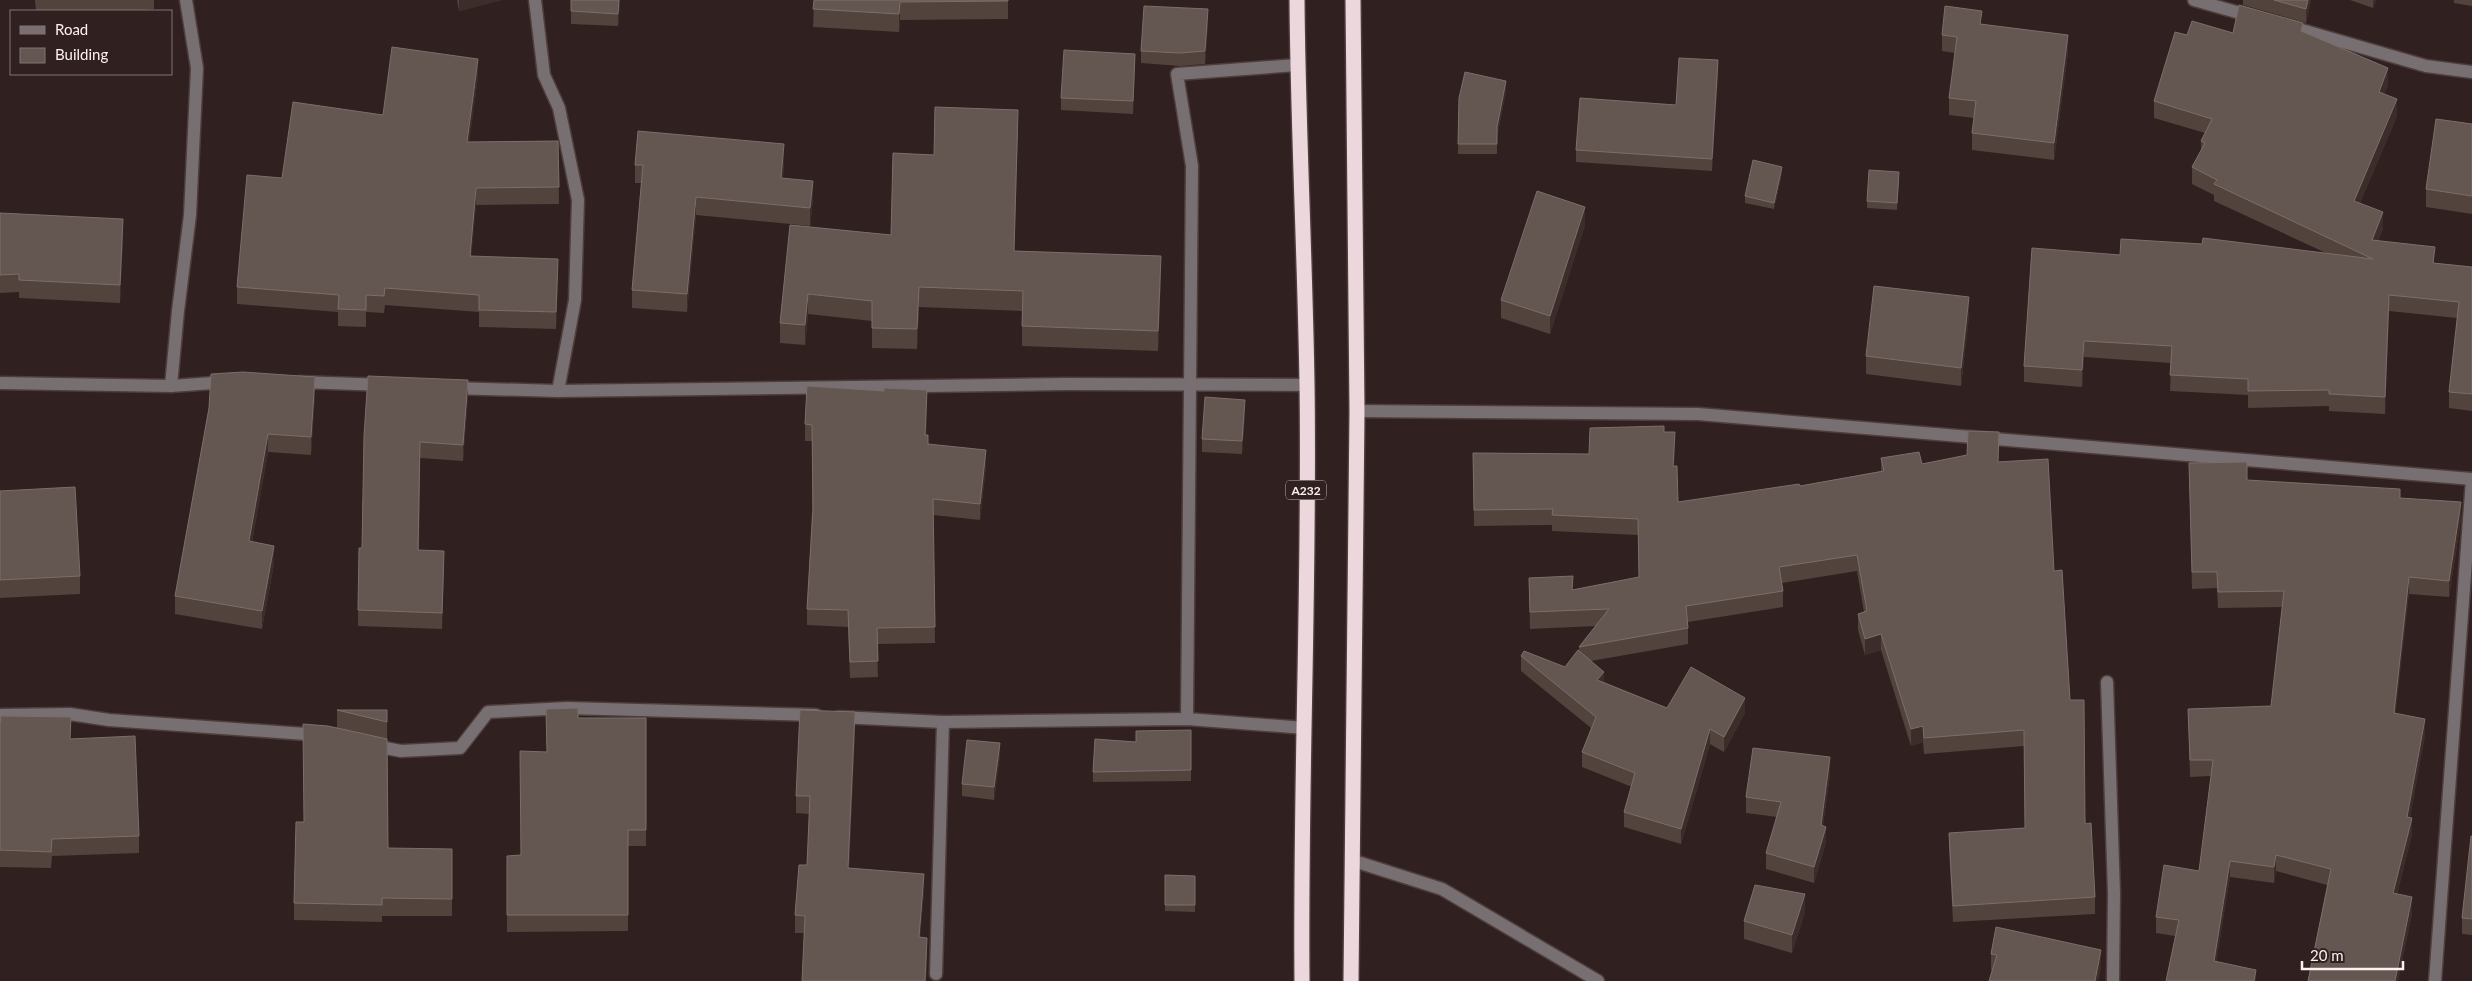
<svg xmlns="http://www.w3.org/2000/svg" width="2472" height="981" viewBox="0 0 2472 981" font-family="Lato,sans-serif">
<rect width="100%" height="100%" fill="#302020"/>
<g fill="none" stroke-linecap="round" stroke-linejoin="round">
<g stroke="#4d3d3d" stroke-width="15">
<g id="minor">
<path d="M535,0l9,75 15,33 19,92 -3,100 -17,91"/>
<path d="M2194,0l60,17"/>
<path d="M2288,26l138,40 46,6"/>
<path d="M300,382l85,3"/>
<path d="M0,383l171,3 56,-4"/>
<path d="M171,386l7,-75 12,-96 7,-147 -11,-68"/>
<path d="M452,388l106,3 507,-7 242,1"/>
<path d="M1357,411l341,3 774,65"/>
<path d="M2107,682l7,211 -1,88"/>
<path d="M0,715l70,-1 39,6 210,15"/>
<path d="M839,717l104,5 244,-3 118,9"/>
<path d="M1187,719l5,-553 -15,-92 120,-9"/>
<path d="M370,745l31,6 59,-3 28,-36 79,-4 249,7"/>
<path d="M1351,860l91,29 156,92"/>
<path d="M936,974l7,-252"/>
<path d="M2435,981l37,-502"/>
</g>
</g>
<g stroke="#4d3d3d" stroke-width="18">
<g id="highway">
<path d="M1297,0c1,128 8,256 10,384 3,199 -7,398 -5,597"/>
<path d="M1351,981l6,-570 -4,-411"/>
</g>
</g>
<use href="#minor" stroke="#776f71" stroke-width="12"/>
<use href="#highway" stroke="#ecd7dd" stroke-width="15"/>
</g>
<g fill="#52433d">
<path d="M35,0h119v9l-29,2h-89z"/>
<path d="M457,0h45l-43,11z"/>
<path d="M620,0l-2,26 -47,-2v-13z"/>
<path d="M814,0h194v19l-108,1 -1,12 -86,-5z"/>
<path d="M2243,0h68l-5,23 -63,-18z"/>
<path d="M2350,0h26l-3,8z"/>
<path d="M2454,0h18v6l-18,-3z"/>
<path d="M1208,22l-3,42 -25,2 -39,-3v-12z"/>
<path d="M1982,24l86,28 -14,108 -82,-10v-17l2,-15 -25,-3v-17l6,-45 -13,-2v-16z"/>
<path d="M2303,32l85,53 -4,9 13,22 -37,87 23,26 -5,12 57,22 37,4v144l-23,-3v-16l8,-74 -68,-7 -4,103 -56,-3v-5l-81,2v-13l-78,-4 1,-28 -87,-6 -2,30 -58,-5v-16l96,-111 206,-2 -112,-52v-6l-22,-11v-17l9,-17v-9l4,-8 -51,-15v-17l33,-66 46,-2z"/>
<path d="M1135,66l-2,48 -72,-4v-12z"/>
<path d="M1718,73l-6,98 -136,-9v-12l100,-45z"/>
<path d="M478,76l-9,66 89,-1 1,63 -83,1 -5,51 87,20 -2,53 -77,-2v-15l-94,-7 -1,8 -18,-1v15l-28,-1v-14l-101,-8v-17l45,-109 101,-63z"/>
<path d="M1506,91l-9,46v17h-39l1,-56z"/>
<path d="M2472,124v90l-46,-7v-18z"/>
<path d="M1018,130l-4,121 147,25 -3,75 -136,-5v-35l-103,-4 -2,42 -45,-1v-27l-64,-7 -3,31 -25,-2v-20l10,-98 101,10 43,-80z"/>
<path d="M784,162l-1,16 30,21 -3,27 -114,-11 -9,97 -55,-4v-18l9,-107h-6v-18z"/>
<path d="M1782,173l-8,36 -29,-6v-7z"/>
<path d="M1899,179l-2,31 -30,-2v-7z"/>
<path d="M0,213l123,24 -3,66 -101,-5v-6l-19,1z"/>
<path d="M1585,225l-35,109 -49,-16v-18z"/>
<path d="M1969,315l-8,71 -95,-12v-18z"/>
<path d="M315,395l-4,60 -43,-3 -16,90 22,22 -12,65 -87,-15v-18l34,-188z"/>
<path d="M468,396l-5,65 -43,-3 -1,92 25,17 -2,62 -84,-3v-16l4,-62 2,-112z"/>
<path d="M927,407l-1,28 2,9 58,22 -6,54 -47,-5 2,128 -58,1 1,33 -28,1 -2,-51 -41,-2v-16l5,-98v-70h-7v-17z"/>
<path d="M1245,412l-3,42 -40,-2v-13z"/>
<path d="M1664,432l11,16 -1,18 4,36 122,-16 81,-15v-13l41,6 76,-2 56,109 16,129 25,197v17l-142,8 -4,-73v-16l76,-5 -1,-82 -100,8 -1,-12 -12,4 -30,-96 -16,5 -7,-25v-16l6,-2 -7,-41 -75,12 1,8v16l-95,15v22l-97,17 13,21 63,26 78,5 -21,39 -14,-8 -29,100 -57,-17v-15l8,-25 -50,-20v-15l9,-24 -70,-57v-15l44,11 14,-16v-4l17,-21 -66,3 -1,-51 44,12 66,-13 -1,-42 -86,-4v-6l-78,1 -1,-73 116,1z"/>
<path d="M2189,463l58,17 153,18 61,21 -12,78 -40,-3 -14,119 30,22 -15,82 2,17 -15,60 15,19 -14,68h-90l19,-96 -51,-14 -2,12 -44,-6 -14,85 40,19h-90l9,-45 -19,-3v-16l43,-46 12,-95 -21,1 -2,-68 83,-3 11,-99 -64,1 -1,-20 -25,1z"/>
<path d="M0,491l80,85v18l-80,4z"/>
<path d="M546,709l32,9h68v128h-18v85l-121,1v-76l13,-1 27,-103z"/>
<path d="M337,710h50l1,138 64,1v67h-70v6l-88,-2v-17l10,-81 33,-94z"/>
<path d="M0,725l71,14 68,97v17l-87,3 -1,12 -51,-1z"/>
<path d="M855,729l-6,139 75,23 -4,46 7,18 -1,26h-124l2,-48h-9v-18l12,-50 2,-51 -13,-1v-17z"/>
<path d="M1191,730v51l-98,1v-10l43,-30z"/>
<path d="M1000,755l-6,45 -32,-4v-12z"/>
<path d="M1830,773l-7,53 3,16 -12,41 -48,-14v-16l11,-36 -31,-4v-16z"/>
<path d="M2472,836v99l-10,-1v-16z"/>
<path d="M1165,875l30,1v36l-30,-1z"/>
<path d="M1805,912l-13,41 -48,-14v-18z"/>
<path d="M1991,954l110,13 -3,14h-109l3,-10 -1,-1z"/>
</g>
<g fill="#3d2d2a">
<path d="M459,0h43l-43,11z"/>
<path d="M619,0h1l-2,26v-12z"/>
<path d="M2308,0h3l-5,23v-14z"/>
<path d="M2373,0h3l-3,8z"/>
<path d="M900,2v18l-1,12v-18z"/>
<path d="M1208,9v13l-3,42v-13z"/>
<path d="M2068,35v17l-14,108v-17z"/>
<path d="M1135,54v12l-2,48v-13z"/>
<path d="M478,59v17l-11,83v-17z"/>
<path d="M1718,60v13l-6,98v-12z"/>
<path d="M2388,68v17l-9,23v-16z"/>
<path d="M1506,81v10l-9,46v17v-27z"/>
<path d="M2397,99v17l-43,101v-16z"/>
<path d="M1018,110v20l-4,141v-20z"/>
<path d="M784,144v18l-3,34v-18z"/>
<path d="M1782,167v6l-8,36v-6z"/>
<path d="M813,181v18l-3,27v-18z"/>
<path d="M476,188v17l-6,68v-17z"/>
<path d="M696,197v18l-9,97v-18z"/>
<path d="M1585,207v18l-35,109v-18z"/>
<path d="M2383,212v17l-11,28v-17z"/>
<path d="M123,219v18l-3,66v-18z"/>
<path d="M1161,256v20l-3,75v-20z"/>
<path d="M558,259v17l-2,53v-17z"/>
<path d="M919,287v20l-2,42v-20z"/>
<path d="M808,294v20l-3,31v-20z"/>
<path d="M2389,295v16l-4,103v-17z"/>
<path d="M1969,297v18l-8,71v-18z"/>
<path d="M2084,341v16l-2,30v-17z"/>
<path d="M315,377v18l-4,60v-18z"/>
<path d="M468,380v16l-5,65v-16z"/>
<path d="M927,390v17l-2,45v-17z"/>
<path d="M1245,400v12l-3,42v-13z"/>
<path d="M1675,432v16l-2,35v-17z"/>
<path d="M268,434v18l-19,107v-18z"/>
<path d="M986,450v16l-6,54v-16z"/>
<path d="M2461,502v17l-12,78v-16z"/>
<path d="M274,546v18l-12,65v-18z"/>
<path d="M2409,577v17l-15,135v-16z"/>
<path d="M1881,634v16l-16,5v-16z"/>
<path d="M1604,672v15l-7,-7z"/>
<path d="M1745,698v15l-21,39v-15z"/>
<path d="M855,712v17l-7,157v-18z"/>
<path d="M2425,719v16l-18,98v-16z"/>
<path d="M1923,726v16l-12,4v-17z"/>
<path d="M1710,729v15l-29,100v-15z"/>
<path d="M1000,743v12l-6,45v-13z"/>
<path d="M1830,757v16l-9,68v-16z"/>
<path d="M2412,818v16l-19,75v-16z"/>
<path d="M1826,827v15l-12,41v-16z"/>
<path d="M2276,855v16l-2,12v-16z"/>
<path d="M2230,861v16l-16,100v-16z"/>
<path d="M924,874v17l-5,64v-18z"/>
<path d="M1805,894v18l-13,41v-18z"/>
<path d="M2412,897v16l-14,68h-3z"/>
<path d="M927,938l-1,43h-1z"/>
<path d="M2101,950v17l-3,14h-3z"/>
<path d="M2256,970v11h-2z"/>
</g>
<g fill="#645651" stroke="#7c6e6a">
<path d="M571,0h48l-1,14 -47,-3z"/>
<path d="M814,0h194v1l-108,1 -1,12 -86,-5z"/>
<path d="M2274,0h34l-2,9z"/>
<path d="M2239,5l64,18 -2,8 87,37 -9,24 18,7 -43,102 29,11 -11,28 63,7 -2,16 39,4v127l-23,-2 10,-90 -70,-7 -4,102 -56,-3v-4l-81,1v-12l-78,-4 2,-29 -88,-5 -2,29 -58,-4 8,-118 88,7 1,-16 81,5 1,-6 170,21 -159,-75 3,-4 -25,-13 13,-24 -4,-2 11,-22 -58,-18 21,-69 12,3 5,-14 41,12z"/>
<path d="M1144,6l64,3 -3,42 -25,2 -39,-2z"/>
<path d="M1945,6l37,5 -2,13 88,11 -14,108 -82,-10 4,-32 -27,-3 8,-61 -15,-2z"/>
<path d="M392,47l86,12 -11,83 91,-1 1,46 -83,1 -6,68 88,3 -2,53 -77,-2v-15l-94,-7 -1,8 -18,-1v15l-28,-1 1,-14 -102,-8 10,-112 35,3 11,-76 90,13z"/>
<path d="M1064,50l71,4 -2,47 -72,-3z"/>
<path d="M1679,58l39,2 -6,99 -136,-9 4,-52 96,7z"/>
<path d="M1465,72l41,9 -9,46v17h-39l1,-46z"/>
<path d="M935,107l83,3 -4,141 147,5 -3,75 -136,-5 1,-35 -104,-4 -2,42 -45,-1v-27l-64,-7 -3,31 -25,-2 10,-98 101,10 2,-82 41,2z"/>
<path d="M2436,119l36,5v72l-46,-7z"/>
<path d="M638,131l146,13 -3,34 32,3 -3,27 -114,-11 -9,97 -55,-4 11,-125h-8z"/>
<path d="M1753,160l29,7 -8,36 -29,-7z"/>
<path d="M1869,170l30,2 -2,31 -30,-2z"/>
<path d="M1537,191l48,16 -35,109 -49,-16z"/>
<path d="M0,213l123,6 -3,66 -101,-5v-6l-19,1z"/>
<path d="M1874,286l95,11 -8,71 -95,-12z"/>
<path d="M243,372l72,5 -4,60 -43,-3 -19,107 25,5 -12,65 -87,-15 34,-188 2,-34z"/>
<path d="M368,376l100,4 -5,65 -43,-3 -2,108 26,1 -2,62 -84,-3 1,-62h3l2,-112z"/>
<path d="M807,386l77,5v-3l43,2 -2,45h3v9l58,6 -6,54 -47,-5 2,128 -58,1 1,33 -28,1 -2,-52 -41,-1 6,-100 -1,-84 -7,-1z"/>
<path d="M1205,397l40,3 -3,41 -40,-2z"/>
<path d="M1664,426v6h11l-2,34h4l1,36 121,-18 1,2 84,-15 -3,-13 38,-6 3,12 45,-9 1,-24 31,1 -1,30 50,-3 6,112 8,-1 8,130h14l1,124 6,-1 4,74 -142,9 -4,-73 76,-5 -1,-98 -100,8 -1,-12 -12,3 -30,-95 -16,5 -7,-25 9,-3 -10,-56 -78,12 4,24 -97,15 2,22 -109,19 30,-38 -79,3 -1,-34 44,-2 -1,14 67,-13 -1,-58 -86,-4 1,-6 -79,1 -1,-57 116,1 1,-26z"/>
<path d="M2247,462v18l153,9v9l61,4 -12,79 -40,-4 -15,136 31,6 -18,98 5,1 -19,75 19,4 -17,84h-87l23,-112 -55,-14 -2,12 -44,-6 -16,100 42,9 -2,11h-88l13,-61 -23,-3 8,-52 35,6 14,-111h-23l-2,-51 83,-3 13,-115 -66,1 -1,-20h-25l-3,-109z"/>
<path d="M75,487l5,89 -80,4v-89z"/>
<path d="M1578,650l26,22 -7,8 70,28 24,-41 54,31 -21,39 -14,-8 -29,100 -57,-17 11,-39 -53,-21 14,-35 -75,-61 3,-5 41,16z"/>
<path d="M578,708v10h68v112h-18v85h-121v-59l14,-1 -1,-104 27,1 -1,-43z"/>
<path d="M337,710h50v12z"/>
<path d="M800,710l55,2 -7,156 76,6 -5,63 8,1 -2,43h-123l3,-65 -10,-1 4,-50h8l3,-69h-14z"/>
<path d="M1,716l70,1 -1,22 65,-3 4,100 -87,3 -1,13 -51,-2v-125z"/>
<path d="M303,724l25,2 59,13 1,109 64,1v50l-70,-1v7l-88,-2 2,-81h8z"/>
<path d="M1191,730v40l-98,2 2,-33 41,3v-11z"/>
<path d="M967,740l33,3 -6,44 -32,-3z"/>
<path d="M1753,748l77,9 -9,68 5,2 -12,40 -48,-14 15,-51 -35,-5z"/>
<path d="M2471,836h1v83l-10,-1z"/>
<path d="M1165,875l30,1v29h-30z"/>
<path d="M1755,885l50,9 -13,41 -48,-14z"/>
<path d="M1996,927l105,23 -6,31h-106l8,-26 -6,-1z"/>
</g>
<g text-anchor="middle" dominant-baseline="central" stroke-width="4.5" stroke-linejoin="round" paint-order="stroke">
<rect fill="#302020" stroke="#bfb2b2" stroke-width="1" x="1286" y="480.5" width="40" height="19" rx="4"/>
<g font-size="12" font-weight="bold" fill="#fcf1f0">
<text x="1306" y="490">A232</text>
</g>
</g>
<rect x="10" y="10" width="162" height="65" fill="#302020" stroke="#827473"/>
<rect x="20" y="26" width="25" height="8" fill="#776f71" stroke="#827473"/>
<text x="55" y="35" font-size="15" fill="#fcf1f0">Road</text>
<rect x="20" y="48" width="25" height="15" fill="#645651" stroke="#827473"/>
<text x="55" y="60" font-size="15" fill="#fcf1f0">Building</text>
<path d="M2302 961v8h101v-8" fill="none" stroke="#fcf1f0" stroke-width="2.5"/>
<text x="2310" y="961" font-size="15" fill="#fcf1f0" stroke="#302020" stroke-width="4" paint-order="stroke">20 m</text>
</svg>
